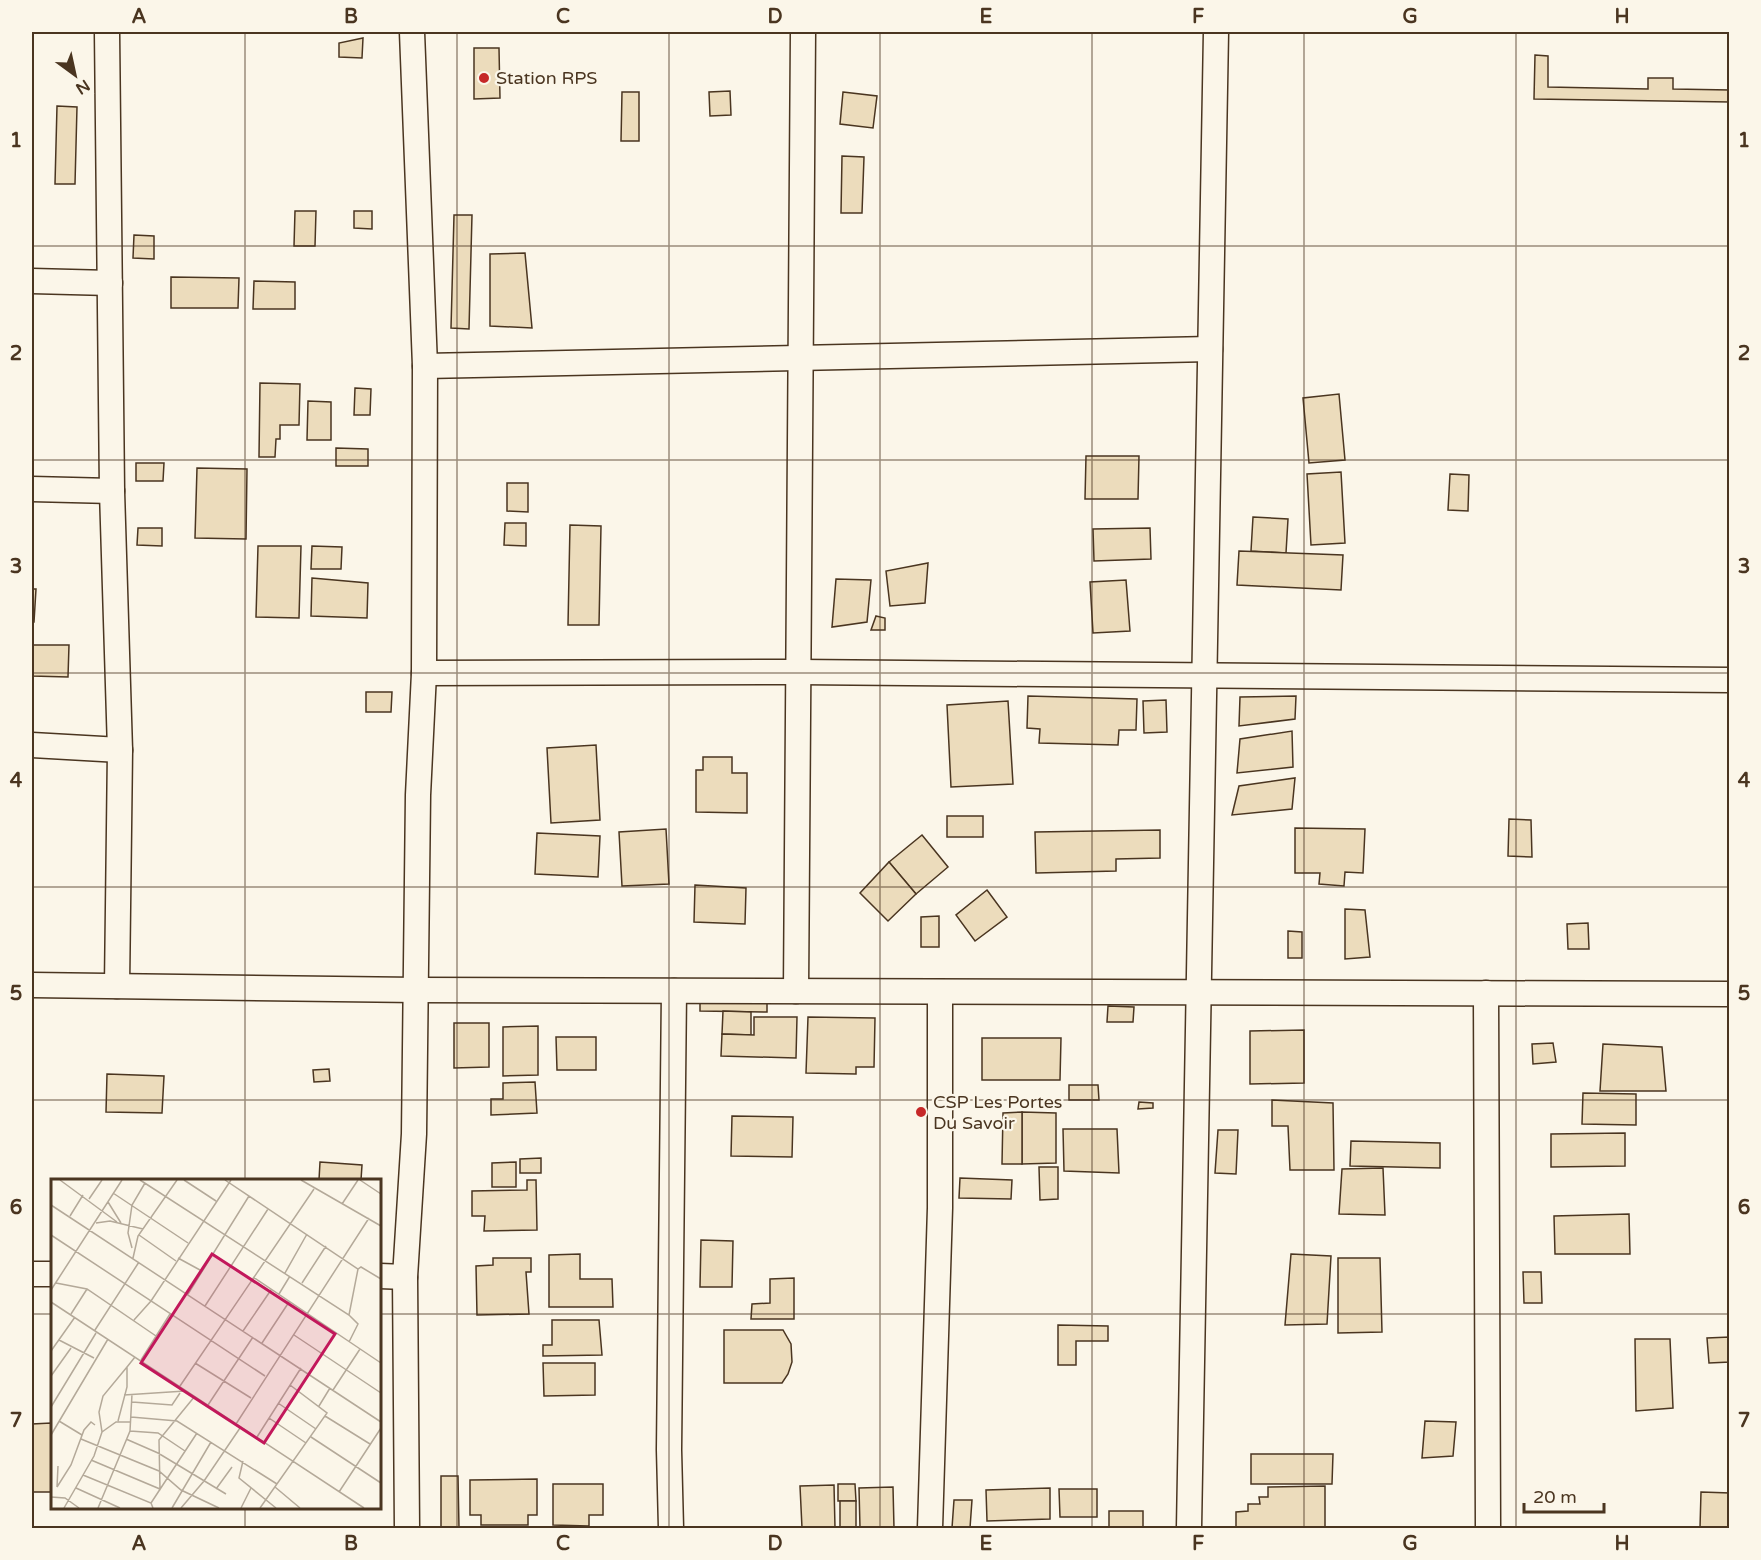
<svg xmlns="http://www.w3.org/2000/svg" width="1761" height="1560" viewBox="0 0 1761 1560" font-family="'Varela Round',sans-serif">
<rect width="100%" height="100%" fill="#fbf6e9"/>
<g fill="#ecdcbc" stroke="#4a3520" stroke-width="1.5">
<path d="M363,38l-1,20 -23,-1v-14z"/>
<path d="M474,48h25l1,50 -26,1z"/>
<path d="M1535,55l13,1v31l100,2v-11h25v11l57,1v12l-196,-3z"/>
<path d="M730,91l1,24 -21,1 -1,-24z"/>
<path d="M622,92h17v49h-18z"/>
<path d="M843,92l34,4 -4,32 -33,-4z"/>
<path d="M57,106l20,1 -2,77h-20z"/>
<path d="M842,156l22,1 -2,56h-21z"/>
<path d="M295,211h21l-1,35h-21z"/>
<path d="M354,211h18v18l-18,-1z"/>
<path d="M454,215h18l-3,114 -18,-1z"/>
<path d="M134,235l20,1v23l-21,-1z"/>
<path d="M525,253l7,75 -42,-2v-72z"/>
<path d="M171,277l68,1 -1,30h-67z"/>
<path d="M254,281l41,1v27h-42z"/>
<path d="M260,383l40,1 -1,41h-19v14h-4l-1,18h-16z"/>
<path d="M355,388l16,1 -1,26h-16z"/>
<path d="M1339,394l6,66 -36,3 -6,-65z"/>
<path d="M308,401l23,1v38h-24z"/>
<path d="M336,448l32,1v17h-32z"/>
<path d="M1086,456h53l-1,43h-53z"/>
<path d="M136,463h28l-1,18h-27z"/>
<path d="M197,468l50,1 -1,70 -51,-1z"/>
<path d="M1341,472l4,71 -34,2 -4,-71z"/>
<path d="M1450,474l19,1 -1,36 -20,-1z"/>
<path d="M507,483h21v29l-21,-1z"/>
<path d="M1253,517l35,2 -2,34 -35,-2z"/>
<path d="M505,523h21v23l-22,-1z"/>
<path d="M570,525l31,1 -2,99h-31z"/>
<path d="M138,528h24v18l-25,-1z"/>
<path d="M1150,528l1,31 -57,2 -1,-32z"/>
<path d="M258,546h43l-2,72 -43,-1z"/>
<path d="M312,546l30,1 -1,22h-30z"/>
<path d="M1239,551l104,4 -2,35 -104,-5z"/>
<path d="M928,563l-3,40 -35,3 -4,-35z"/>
<path d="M312,578l56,5 -1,35 -56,-2z"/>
<path d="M836,579l35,1 -4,42 -35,5z"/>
<path d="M1126,580l4,51 -37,2 -3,-51z"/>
<path d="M32,589h4l-2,33h-2z"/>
<path d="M876,616l9,2v12h-14z"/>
<path d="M32,645h37l-1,32 -36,-1z"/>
<path d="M366,692h26l-1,20h-25z"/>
<path d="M1028,696l109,3 -1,31h-17l-1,15 -79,-2 1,-14 -13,-1z"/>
<path d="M1296,696l-1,23 -56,7 1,-29z"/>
<path d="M1166,700l1,32 -23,1 -1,-32z"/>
<path d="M1008,701l5,83 -62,3 -4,-82z"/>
<path d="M1292,731l1,36 -56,6 3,-34z"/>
<path d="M596,745l4,75 -49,3 -4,-75z"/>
<path d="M703,757h29v16h15v40l-51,-1v-42h7z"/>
<path d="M1295,778l-3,31 -60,6 7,-29z"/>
<rect x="947" y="816" width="36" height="21"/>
<path d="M1509,819l22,1 1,37 -24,-1z"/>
<path d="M1295,828l70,1 -2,44 -18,-1 -1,14 -25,-2 1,-11h-25z"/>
<path d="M666,829l3,55 -47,2 -3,-54z"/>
<path d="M1160,830v28l-44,1v12l-80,2 -1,-41z"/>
<path d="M537,833l63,3 -2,41 -63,-3z"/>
<path d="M922,835l26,32 -32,27 -27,-32z"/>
<path d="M889,862l27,32 -28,27 -28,-28z"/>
<path d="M695,885l51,3 -1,36 -51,-2z"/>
<path d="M987,890l20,27 -32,24 -19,-26z"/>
<path d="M1345,909l20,1 5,47 -25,2z"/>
<path d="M939,916v31h-18v-30z"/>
<path d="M1588,923l1,26h-21l-1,-25z"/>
<path d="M1288,931l14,1v26h-14z"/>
<path d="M700,995l67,1v16l-67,-1z"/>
<path d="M1108,1006l26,1 -1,15h-26z"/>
<path d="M723,1011l28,1v23l-29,-1z"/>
<path d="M754,1017h43l-1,41 -75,-2 1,-22 32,1z"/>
<path d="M808,1017l67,1 -1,49h-18v7l-50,-1z"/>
<path d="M454,1023h35v44l-35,1z"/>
<path d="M538,1026v49l-35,1v-49z"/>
<path d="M1304,1030v53l-54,1v-53z"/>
<path d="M556,1037h40v33h-39z"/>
<path d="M982,1038h79l-1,42h-78z"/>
<path d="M1553,1043l3,19 -23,2 -1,-20z"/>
<path d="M1603,1044l59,3 4,44h-66z"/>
<path d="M329,1069l1,12 -16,1 -1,-12z"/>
<path d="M107,1074l57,2 -2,37 -56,-1z"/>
<path d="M535,1082l2,31 -46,2v-16h12v-16z"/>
<path d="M1069,1085h29l1,15h-30z"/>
<path d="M1583,1093l53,1v31l-54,-1z"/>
<path d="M1272,1100l61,3 1,67h-44l-2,-44h-16z"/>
<path d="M1139,1102l14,1v5l-15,1z"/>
<path d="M1022,1112l34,1v50l-34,1z"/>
<path d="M1022,1112v52h-20l1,-51z"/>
<path d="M732,1116l61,1 -1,40 -61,-1z"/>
<path d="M1063,1129h54l2,44 -55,-2z"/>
<path d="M1218,1130h20l-2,44 -21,-1z"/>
<path d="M1625,1133v33l-74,1v-33z"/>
<path d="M1351,1141l89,2v25l-90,-2z"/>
<path d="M541,1158v15h-21v-14z"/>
<path d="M320,1162l42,3 -1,15h-42z"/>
<path d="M516,1162v25h-24v-24z"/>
<path d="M1039,1167h19v32l-18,1z"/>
<path d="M1383,1168l2,47 -46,-1 3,-45z"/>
<path d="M960,1178l52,2 -1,19 -52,-1z"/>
<path d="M527,1180h9l1,50 -53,1 1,-15h-13v-25l55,-1z"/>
<path d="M1629,1214l1,40h-75l-1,-38z"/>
<path d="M701,1240l32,1 -1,46h-32z"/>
<path d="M580,1254v25h32l1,28h-64v-52z"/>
<path d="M1291,1254l40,2 -4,68 -42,1z"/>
<path d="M493,1258h38v14h-5l3,42 -52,1 -1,-49 17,-1z"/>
<path d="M1338,1258h42l2,74 -44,1z"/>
<path d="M1523,1272h18l1,31h-18z"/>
<path d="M794,1278v41h-43l1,-15 18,-1v-24z"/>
<path d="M552,1320h47l3,35 -59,1v-11h9z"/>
<path d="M1058,1325l50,1v15h-32v24h-18z"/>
<path d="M724,1330h59l8,14 1,18 -4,12 -6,9h-58z"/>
<path d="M1730,1337v25l-21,1 -2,-25z"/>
<path d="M1635,1339h35l3,69 -37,3z"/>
<path d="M543,1363h52v32l-51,1z"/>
<path d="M1425,1421l31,1 -3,34 -31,2z"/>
<path d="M51,1423l1,69h-20v-68z"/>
<path d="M1251,1454h82l-1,30h-81z"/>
<path d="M441,1476h17l1,52h-18z"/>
<path d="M537,1479v36h-9v10h-47v-10h-11v-35z"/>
<path d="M553,1484h50v31h-14v11l-36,-1z"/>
<path d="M838,1484h17l1,17h-18z"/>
<path d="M834,1485l1,43h-33l-2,-42z"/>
<path d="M1325,1486v42h-89v-16l12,-1v-7h12l-1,-7h9v-10z"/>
<path d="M893,1487l1,41h-34l-1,-40z"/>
<path d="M1050,1488v31l-63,2 -1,-31z"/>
<path d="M1059,1489h38v28h-37z"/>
<path d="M1701,1492l29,1v35h-30z"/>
<path d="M954,1500h18l-2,28h-18z"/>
<rect x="840" y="1501" width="16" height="27"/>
<rect x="1109" y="1511" width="34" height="17"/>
</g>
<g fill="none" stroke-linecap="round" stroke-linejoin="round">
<g stroke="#4a3520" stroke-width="27">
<g id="street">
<path d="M107,32l5,459 8,259 -3,236"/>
<path d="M32,281l78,2"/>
<path d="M425,366l785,-17"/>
<path d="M32,489l80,2"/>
<path d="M424,673l374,-1 932,8"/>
<path d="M32,745l88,5"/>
<path d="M32,985l385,5 1313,4"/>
<path d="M796,991l7,-959"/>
<path d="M1486,993l2,535"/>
<path d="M32,1274h20"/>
<path d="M380,1276l25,1"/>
<path d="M407,1528l-2,-251 9,-143 4,-339 6,-122 1,-307 -13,-334"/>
<path d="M671,1528l-2,-78 5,-459"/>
<path d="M930,1528l10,-320v-216"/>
<path d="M1189,1528l27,-1496"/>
</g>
</g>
<use href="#street" stroke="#fbf6e9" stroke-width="24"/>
</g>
<path fill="none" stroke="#4a3520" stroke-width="1.5" stroke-opacity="0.55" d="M245,32v1148M457,32v1496M669,32v1496M880,32v1496M1092,32v1496M1304,32v1496M1516,32v1496M32,246h1698M32,460h1698M32,673h1698M32,887h1698M32,1100h1698M32,1314h20M380,1314h1350M245,1508v20"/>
<g fill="#c62828" stroke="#fbf6e9" stroke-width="2">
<circle cx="484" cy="78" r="6"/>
<circle cx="921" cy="1112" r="6"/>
</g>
<g text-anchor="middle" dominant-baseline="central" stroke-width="4.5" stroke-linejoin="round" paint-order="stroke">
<g font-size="18" fill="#4a3520" stroke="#fbf6e9" text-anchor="start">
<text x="496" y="78">Station RPS</text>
<text x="933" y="1102">CSP Les Portes<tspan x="933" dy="21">Du Savoir</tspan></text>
</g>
</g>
<g transform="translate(51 1179)">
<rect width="330" height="330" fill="#fbf6e9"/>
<path fill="none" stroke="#b4a999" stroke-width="1.5" d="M9,1l57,42M89,1l209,135 9,9 -9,18M133,1l32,21M174,1l133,89 3,-2 20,12M250,1l80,46M309,1l21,14M62,14l75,50M38,20l13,-19M57,23l13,21M291,25l16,-24M0,26l330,217M19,37l13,-21M45,44l14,-2 33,8M0,56l214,141M88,56l37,26M81,69l-4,-15 4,-28 13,-22M82,79l5,-22 39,-56M127,79l22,12M234,94l22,-39M202,98l128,86M5,104l31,6 69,47M251,104l24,-37M0,111l71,-110M137,115l61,-98M228,115l11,-18M0,123l313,206M154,127l63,-97M20,135l16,-25M298,136l9,-46M83,141l17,-19 80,-121M44,151l44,-68M192,152l28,-41M243,156l87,58M8,161l35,18M211,164l27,-41M0,172l24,-34M90,181l29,-46M144,184l56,35M0,197l20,-28M129,207l134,-197M282,211l27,-41M73,216l61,-4M81,223l40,3 8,-12M227,224l38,26M157,226l45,-68M268,227l11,-18M0,228l45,-74M274,237l45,28M80,238l46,4 100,63M218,239l37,25M8,242l23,14M67,242l9,-34v-20l8,-10M185,245l133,-206M79,252l28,2 27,18M51,253l14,-10h15M0,256l57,-96M206,258l44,-69M260,258l70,46M30,260l78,32 22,19 38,18M75,260l32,14 68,41M40,281l69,29 -1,-49 36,-44M192,282l-4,17 37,30M32,296l68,28 2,5M6,308l14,-22 13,-35 7,-8 4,3M6,308l1,-21M224,308l25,21M25,309l44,20M165,310l16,-22M288,313l42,-64M0,318l14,1 14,10M100,324l46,-70M13,329l30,-52 8,-24 -3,-20 4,-16 24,-29M47,329l32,-77 2,-37M121,329l39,-66M130,329l23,-27 36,-53M190,329l10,-20M209,329l67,-95 -37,-28"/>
<path fill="#c2185b" fill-opacity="0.15" stroke="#c2185b" stroke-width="3" d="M161,75l123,80 -71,109 -123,-80z"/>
<rect width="330" height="330" fill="none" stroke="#4a3520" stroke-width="3"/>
</g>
<rect width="1761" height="1560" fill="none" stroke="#fbf6e9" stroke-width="66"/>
<g transform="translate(75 75) rotate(147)" stroke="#fbf6e9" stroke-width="4.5" paint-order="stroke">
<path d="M0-4.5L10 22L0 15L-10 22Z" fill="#4a3520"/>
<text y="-9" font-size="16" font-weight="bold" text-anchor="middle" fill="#4a3520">N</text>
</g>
<path d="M1524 1503v9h80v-9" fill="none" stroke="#4a3520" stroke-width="3"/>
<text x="1533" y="1503" font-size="18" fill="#4a3520" stroke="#fbf6e9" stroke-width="4.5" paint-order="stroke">20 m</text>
<rect x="33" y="33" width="1695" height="1494" fill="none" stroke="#4a3520" stroke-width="2"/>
<g font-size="20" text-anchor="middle" font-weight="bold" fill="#4a3520">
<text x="139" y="23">A</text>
<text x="351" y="23">B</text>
<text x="563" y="23">C</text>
<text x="775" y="23">D</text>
<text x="986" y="23">E</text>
<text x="1198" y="23">F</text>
<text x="1410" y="23">G</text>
<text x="1622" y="23">H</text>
<text x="16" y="147">1</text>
<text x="1744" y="147">1</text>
<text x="16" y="360">2</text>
<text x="1744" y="360">2</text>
<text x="16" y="573">3</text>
<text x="1744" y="573">3</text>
<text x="16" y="787">4</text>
<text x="1744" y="787">4</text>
<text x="16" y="1000">5</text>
<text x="1744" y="1000">5</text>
<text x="16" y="1214">6</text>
<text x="1744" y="1214">6</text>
<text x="16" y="1427">7</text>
<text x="1744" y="1427">7</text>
<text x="139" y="1550">A</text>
<text x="351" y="1550">B</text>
<text x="563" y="1550">C</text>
<text x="775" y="1550">D</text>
<text x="986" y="1550">E</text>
<text x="1198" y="1550">F</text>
<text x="1410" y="1550">G</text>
<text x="1622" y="1550">H</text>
</g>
</svg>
